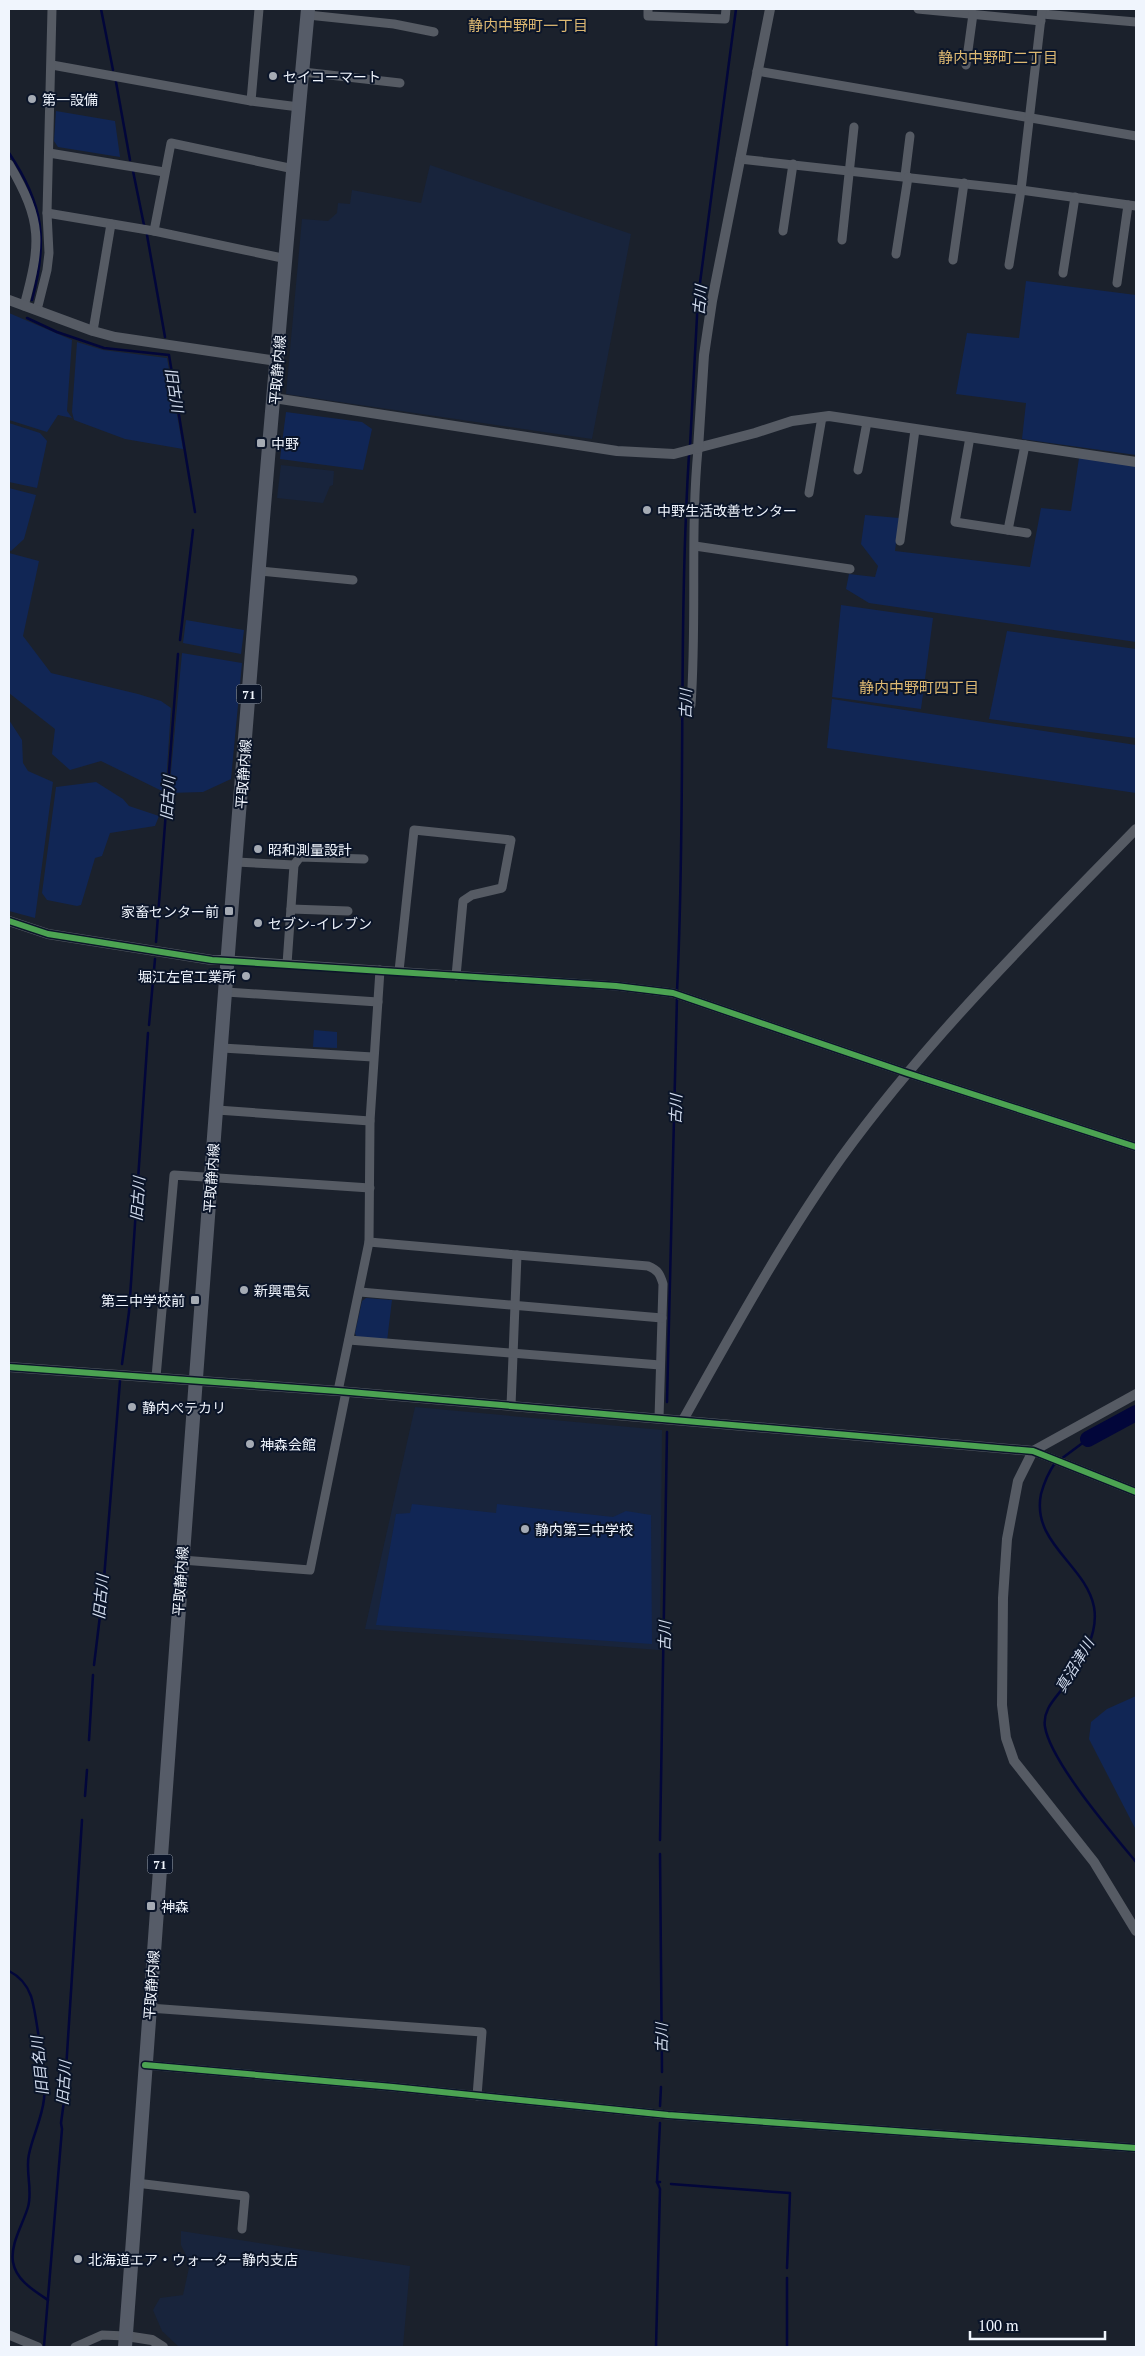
<svg xmlns="http://www.w3.org/2000/svg" width="1145" height="2356" viewBox="0 0 1145 2356" font-family="'PT Serif','Noto Sans JP',serif">
<rect width="100%" height="100%" fill="#1b212c"/>
<g fill="#18243c">
<path d="M430,165l201,69 -39,205 -306,-45 16,-175 26,2 9,-8 1,-10 12,1 2,-14 69,13z"/>
<path d="M281,465l53,6 -1,14 -3,1 -7,17 -46,-5z"/>
<path d="M415,1407l247,23 -2,220 -295,-21z"/>
<path d="M181,2231l229,35 -7,81h-224l-17,-16 -9,-21 7,-12 23,-3 7,-32 -9,-18z"/>
</g>
<g fill="#112655">
<path d="M56,111l59,10 5,36 -62,-10 -4,-6z"/>
<path d="M1026,281l110,14v160l-114,-16 4,-36 -70,-9 11,-61 52,5z"/>
<path d="M9,313l63,27 -5,71 5,7 -14,-3 -11,17 -38,-12z"/>
<path d="M77,342l26,8 64,8 16,91 -58,-10 -51,-19 -2,-8z"/>
<path d="M286,412l76,10 10,7 -9,41 -83,-11z"/>
<path d="M9,423l31,10 7,8 -10,47 -28,-6z"/>
<path d="M1079,458l57,8v176l-267,-39 -23,-14 3,-15 26,3 3,-11 -17,-22 4,-29 34,3 -4,33 135,16 11,-59 30,3z"/>
<path d="M9,488l27,7 -12,44 -13,12 -2,-1z"/>
<path d="M9,553l30,8 -16,75 28,37 87,21 23,7 10,7 -5,76 -4,7 -61,-30 -31,9 -18,-16 3,-25 -46,-36z"/>
<path d="M841,605l92,13 -12,91 -89,-12z"/>
<path d="M186,620l58,10 -3,24 -58,-11z"/>
<path d="M1007,631l129,18v89l-147,-19z"/>
<path d="M182,653l60,10 -11,116 -28,13 -34,1z"/>
<path d="M832,699l304,46v48l-309,-45z"/>
<path d="M9,720l13,20 1,23 5,8 25,11 -18,136 -26,-7z"/>
<path d="M96,782l27,17 6,7 30,10 -4,10 -45,7 -8,23 -7,2 -14,47 -4,1 -30,-6 -5,-7 14,-106z"/>
<path d="M314,1030l23,2v16l-24,-1z"/>
<path d="M366,1298l26,2 -5,41 -30,-3 -2,-5 7,-32z"/>
<path d="M412,1504l84,9 1,-9 116,13 13,-6 25,4 1,129 -276,-19 20,-111 14,-1z"/>
<path d="M1136,1696v134l-47,-91 2,-17 16,-13z"/>
</g>
<g fill="none" stroke-linecap="round" stroke-linejoin="round">
<g stroke="#02063a" stroke-width="2.5">
<path d="M101,9l12,61"/>
<path d="M116,82l14,78"/>
<path d="M9,153c35,52 39,88 23,147"/>
<path d="M133,171l11,54"/>
<path d="M147,235l18,102"/>
<path d="M27,318l30,14 47,16 65,7 26,157"/>
<path d="M690,446l8,-148 38,-289"/>
<path d="M180,640l13,-110"/>
<path d="M156,942l22,-288"/>
<path d="M677,991c9,-179 1,-358 12,-537"/>
<path d="M149,1025l6,-66"/>
<path d="M122,1364l7,-52 19,-279"/>
<path d="M667,1402l10,-405"/>
<path d="M1061,1459l27,-20"/>
<path d="M1055,1463c-7,10 -11,20 -14,31 -10,49 45,71 53,113 5,28 -13,55 -28,77 -9,13 -24,25 -21,43 6,35 67,106 91,135"/>
<path d="M94,1665l9,-74 17,-210"/>
<path d="M89,1740l4,-65"/>
<path d="M85,1796l2,-26"/>
<path d="M660,1840l7,-408"/>
<path d="M660,1854l2,218"/>
<path d="M9,1971c10,5 18,14 22,25 5,16 15,87 13,103 -2,19 -11,36 -15,55 -4,17 4,36 -1,53 -5,17 -18,37 -15,55 3,18 20,28 35,38"/>
<path d="M660,2106l1,-19"/>
<path d="M660,2123l-3,59h3"/>
<path d="M671,2184l119,9 -3,75"/>
<path d="M787,2278v69"/>
<path d="M44,2346l18,-217 -1,-6 3,-22 18,-281"/>
<path d="M656,2347l4,-158 -3,-7"/>
</g>
<path stroke="#02063a" stroke-width="16" d="M1088,1439l48,-26"/>
<g stroke="#565b64" stroke-width="9">
<path d="M259,9l-8,92 48,6"/>
<path d="M648,9v7l77,3 1,-10"/>
<path d="M918,9l123,12"/>
<path d="M1042,14l94,8"/>
<path d="M308,15l86,9 40,8"/>
<path d="M52,65l199,36"/>
<path d="M966,65l7,-51"/>
<path d="M757,71l379,65"/>
<path d="M303,72l97,11"/>
<path d="M49,153l115,19"/>
<path d="M740,159l281,31 115,16"/>
<path d="M9,164c34,58 32,79 15,142"/>
<path d="M905,176l5,-40"/>
<path d="M47,213l107,18"/>
<path d="M783,231l10,-67"/>
<path d="M842,240l12,-113"/>
<path d="M896,254l12,-77"/>
<path d="M287,259l-133,-28 17,-88 123,26"/>
<path d="M953,260l11,-77"/>
<path d="M1009,265l12,-75 21,-181"/>
<path d="M1063,273l12,-76"/>
<path d="M1117,283l11,-78"/>
<path d="M37,310l10,-40 2,-17 -2,-40 5,-204"/>
<path d="M93,331l18,-107"/>
<path d="M970,437l-15,85 72,11"/>
<path d="M858,470l9,-48"/>
<path d="M809,493l13,-76"/>
<path d="M1008,530l17,-85"/>
<path d="M900,541l15,-111"/>
<path d="M695,546l155,23"/>
<path d="M260,571l93,9"/>
<path d="M691,705c6,-85 -1,-171 7,-256"/>
<path d="M236,862l58,3 6,-8 64,2"/>
<path d="M291,909l57,2"/>
<path d="M228,960l388,26 57,7 234,80 229,74"/>
<path d="M287,964l7,-99"/>
<path d="M399,971l15,-141 97,10 -9,48 -30,7 -9,6 -7,75"/>
<path d="M226,992l152,10"/>
<path d="M222,1048l151,9"/>
<path d="M217,1110l153,11"/>
<path d="M369,1242l148,13 -6,151"/>
<path d="M517,1255l131,11c10,4 12,8 15,18l-4,134"/>
<path d="M360,1292l302,26"/>
<path d="M349,1340l311,25"/>
<path d="M156,1377l18,-202 196,13"/>
<path d="M338,1391l31,-149 1,-121 10,-151"/>
<path d="M1033,1451l103,41"/>
<path d="M182,1560l128,10 36,-178"/>
<path d="M149,2008l333,24 -5,64"/>
<path d="M145,2065l248,22 275,28 468,33"/>
<path d="M136,2183l109,13 -3,33"/>
<path d="M9,2335l29,12"/>
<path d="M75,2347l27,-12 24,1"/>
</g>
<g stroke="#565b64" stroke-width="10">
<path d="M9,300l84,31 22,6 162,24"/>
<path d="M274,398l343,53 57,3 81,-21 37,-12 37,-5 307,46"/>
<path d="M698,449l6,-94 8,-54 58,-292"/>
<path d="M9,921l39,13 164,26h16"/>
<path d="M9,1367l329,24 695,60 103,-57"/>
<path d="M683,1420c50,-89 99,-179 158,-262 87,-120 192,-223 295,-329"/>
<path d="M1033,1451l-15,30 -11,58 -4,59 -1,107 4,33 8,23 80,101 42,69"/>
<path d="M126,2336l26,4 11,7"/>
</g>
<path stroke="#565c68" stroke-width="14" d="M125,2347c58,-779 110,-1560 183,-2338"/>
<g stroke="#0b1529" stroke-width="9">
<g id="cycleway">
<path d="M9,921l39,13 164,26 404,26 57,7 234,80 229,74"/>
<path d="M9,1367l329,24 695,60 103,41"/>
<path d="M145,2065l248,22 275,28 468,33"/>
</g>
</g>
<use href="#cycleway" stroke="#4ca352" stroke-width="6"/>
</g>
<g fill="#a5abb4" stroke="#0b1529" stroke-width="2">
<circle cx="273" cy="76" r="5"/>
<circle cx="32" cy="99" r="5"/>
<rect x="256" y="438" width="10" height="10" rx="2.5"/>
<circle cx="647" cy="510" r="5"/>
<circle cx="258" cy="849" r="5"/>
<rect x="224" y="906" width="10" height="10" rx="2.5"/>
<circle cx="258" cy="923" r="5"/>
<circle cx="246" cy="976" r="5"/>
<circle cx="244" cy="1290" r="5"/>
<rect x="190" y="1295" width="10" height="10" rx="2.5"/>
<circle cx="132" cy="1407" r="5"/>
<circle cx="250" cy="1444" r="5"/>
<circle cx="525" cy="1529" r="5"/>
<rect x="146" y="1901" width="10" height="10" rx="2.5"/>
<circle cx="78" cy="2259" r="5"/>
</g>
<g text-anchor="middle" dominant-baseline="central" stroke-width="4" stroke-linejoin="round" paint-order="stroke">
<g fill="#0b1529" stroke="#abb2bd" stroke-width="1">
<rect x="236.5" y="684.5" width="25" height="19" rx="4"/>
<rect x="147.5" y="1854.5" width="25" height="19" rx="4"/>
</g>
<g font-size="12" font-weight="bold" fill="#f0f5fd">
<text x="249" y="694">71</text>
<text x="160" y="1864">71</text>
</g>
<g font-size="14" fill="#f0f5fd" stroke="#0b1529" text-anchor="start">
<text x="283" y="76">セイコーマート</text>
<text x="42" y="99">第一設備</text>
<text x="271" y="443">中野</text>
<text x="657" y="510">中野生活改善センター</text>
<text x="268" y="849">昭和測量設計</text>
<text x="219" y="911" text-anchor="end">家畜センター前</text>
<text x="268" y="923">セブン-イレブン</text>
<text x="236" y="976" text-anchor="end">堀江左官工業所</text>
<text x="254" y="1290">新興電気</text>
<text x="185" y="1300" text-anchor="end">第三中学校前</text>
<text x="142" y="1407">静内ぺテカリ</text>
<text x="260" y="1444">神森会館</text>
<text x="535" y="1529">静内第三中学校</text>
<text x="161" y="1906">神森</text>
<text x="88" y="2259">北海道エア・ウォーター静内支店</text>
</g>
<g font-size="14" fill="#f0f5fd" stroke="#0b1529">
<text transform="translate(277 370) rotate(-85)">平取静内線</text>
<text transform="translate(243 774) rotate(-86)">平取静内線</text>
<text transform="translate(211 1178) rotate(-86)">平取静内線</text>
<text transform="translate(180 1581) rotate(-86)">平取静内線</text>
<text transform="translate(151 1985) rotate(-86)">平取静内線</text>
</g>
<g font-size="15" fill="#deb972" stroke="#0b1529">
<text x="528" y="25">静内中野町一丁目</text>
<text x="998" y="57">静内中野町二丁目</text>
<text x="919" y="687">静内中野町四丁目</text>
</g>
<g font-size="15" font-style="italic" fill="#d1dbed" stroke="#0b1529">
<text transform="translate(699 300) rotate(-85)">古川</text>
<text transform="translate(175 390) rotate(81)">旧古川</text>
<text transform="translate(685 704) rotate(-89)">古川</text>
<text transform="translate(167 798) rotate(-86)">旧古川</text>
<text transform="translate(675 1109) rotate(-88)">古川</text>
<text transform="translate(137 1199) rotate(-86)">旧古川</text>
<text transform="translate(100 1597) rotate(-85)">旧古川</text>
<text transform="translate(664 1636) rotate(-89)">古川</text>
<text transform="translate(1074 1665) rotate(-59)">真沼津川</text>
<text transform="translate(661 2038) rotate(-90)">古川</text>
<text transform="translate(39 2066) rotate(-96)">旧目名川</text>
<text transform="translate(63 2083) rotate(-86)">旧古川</text>
</g>
</g>
<rect width="1145" height="2356" fill="none" stroke="#f0f5fd" stroke-width="20"/>
<path d="M970 2331v8h135v-8" fill="none" stroke="#f0f5fd" stroke-width="2.5"/>
<text x="978" y="2331" font-size="15" fill="#f0f5fd" stroke="#0b1529" stroke-width="4" paint-order="stroke">100 m</text>
</svg>
